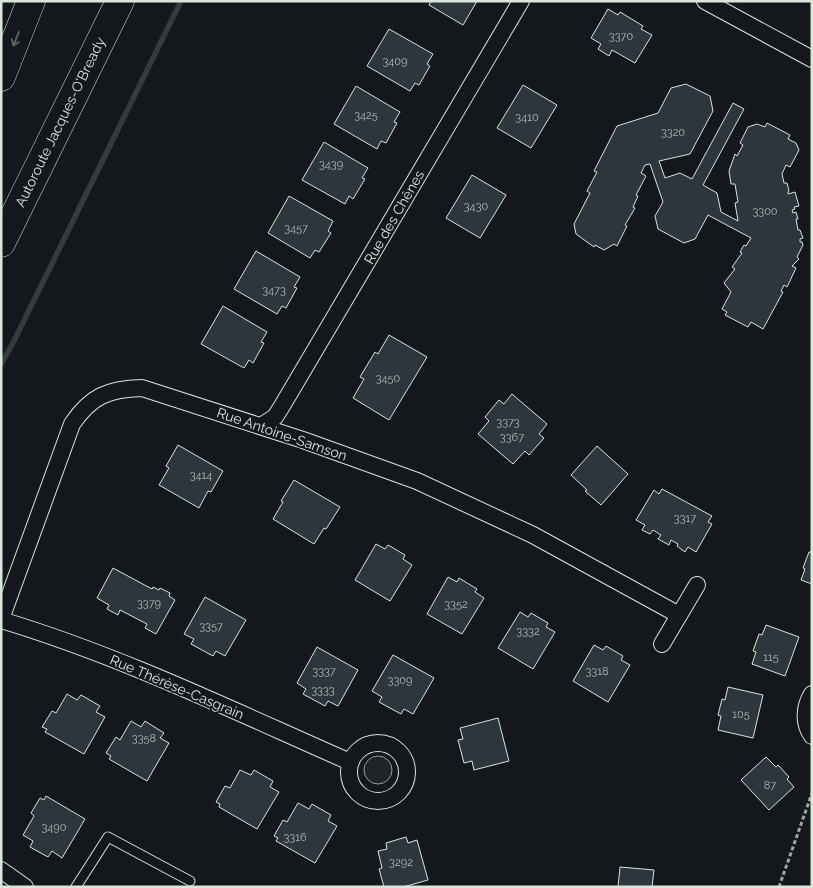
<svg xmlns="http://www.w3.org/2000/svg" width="813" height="888" viewBox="0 0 813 888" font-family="Raleway,sans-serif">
<rect width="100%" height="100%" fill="#14181c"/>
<circle fill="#202428" stroke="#939e99" cx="378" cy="770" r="14"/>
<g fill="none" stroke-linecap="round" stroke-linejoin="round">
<path stroke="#363b3e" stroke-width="5.5" d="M1,364l11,-19 169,-344"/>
</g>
<g fill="#2c363c" stroke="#d8e6dc">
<path d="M431,1h46l-14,24 -34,-20z"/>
<path d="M608,9l10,6 2,-3 23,14 -2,3 11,6 -17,28 -23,-13 -3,6 -11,-7 3,-5 -10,-6z"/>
<path d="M389,29l44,25 -6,10 3,2 -11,19 -4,-2 -5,8 -43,-25z"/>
<path d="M686,84l24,12 3,15 -23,43 -31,7 6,17 15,-5 12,6 41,-76 11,6 -41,76 14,8 4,19 17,9 -3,-18 3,-1 -3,-18h-4l-2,-13 6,-17 2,2 6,-11 -3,-2 8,-16 9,-3 8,3 2,-4 23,12 -2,4 8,4 3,7 -9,17 -4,-2 -4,9 2,9h3l2,8 -1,1v2l7,-2 4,14 -5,1 1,2 -3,1 1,3 3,-1 2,7h-2l2,11h2l3,8 -3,1v3h2l1,3 -6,12 2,2 -7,7 4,2 -9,19 -3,-2 -3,6 2,1 -20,37 -12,-7 -3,5 -23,-12 2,-3 -5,-3 9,-17 -7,-9 11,-14 -3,-2 10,-14 -2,-1 4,-7 2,1 5,-8 -43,-23 -13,24 -11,4 -26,-14 -3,-13 8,-14 -13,-38 -5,1 -4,8 5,3 -10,19 2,1 -5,11 2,1 -10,17 2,1 -10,20 -3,-2 -10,6 -9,-5 -1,2 -18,-13 -2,-10 16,-31 -3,-2 10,-19 -3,-1 23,-45 41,-13 13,-25z"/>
<path d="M523,85l34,20 -26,43 -34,-20z"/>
<path d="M356,86l44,26 -6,10 3,1 -11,20 -5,-2 -4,8 -43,-25z"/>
<path d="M324,142l44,26 -6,10 3,1 -12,20 -4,-3 -4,8 -43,-24z"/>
<path d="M472,175l34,20 -26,43 -34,-20z"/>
<path d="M289,196l44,25 -5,10 3,2 -12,19 -4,-2 -5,8 -42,-25z"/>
<path d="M256,251l44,26 -6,10 3,1 -11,20 -4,-2 -5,8 -43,-25z"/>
<path d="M223,306l44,26 -6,10 3,1 -11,20 -4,-3 -5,8 -43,-24z"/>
<path d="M389,335l38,22 -38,63 -36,-22 11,-19 -4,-2 15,-25 3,2z"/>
<path d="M512,394l35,30 -8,10 5,4 -15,17 -4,-4 -12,13 -35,-30 11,-13 -4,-4 14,-17 5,4z"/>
<path d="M178,445l45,26 -12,21 -3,-1 -9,17 -40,-23 10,-17 -3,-2z"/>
<path d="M597,446l31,28 -27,31 -16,-14 2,-1 -16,-15z"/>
<path d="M294,480l46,27 -14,22 -2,-1 -10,16 -41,-25 10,-17 -2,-1z"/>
<path d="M662,489l50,27 -4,6 4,2 -16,28 -8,-5 -3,5 -8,-6 1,-2 -7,-4 -2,5 -11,-6 3,-4 -8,-5 -3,4 -8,-4 3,-5 -9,-5 18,-30 5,4z"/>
<path d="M376,544l9,5 3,-4 17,10 -2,4 9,6 -22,36 -35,-21z"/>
<path d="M809,552h3v32l-11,-4 4,-11 -2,-1z"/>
<path d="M113,568l39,21 1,-2 6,3 1,-2 10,5 -1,3 6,4 -19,34 -11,-6 2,-4 -27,-14 -2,5 -11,-6 2,-4 -12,-7z"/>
<path d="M448,577l9,5 2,-4 18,11 -2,3 9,6 -22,36 -35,-20z"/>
<path d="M205,597l41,23 -21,36 -9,-5 -3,5 -22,-12 3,-5 -10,-5z"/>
<path d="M520,612l8,5 3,-4 17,10 -2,4 9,5 -22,37 -35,-21z"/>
<path d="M766,625l33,12 -14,39 -33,-12 4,-12 -3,-1 6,-17 3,1z"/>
<path d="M594,645l9,5 3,-4 17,10 -2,4 9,5 -22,37 -35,-21z"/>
<path d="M317,647l41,23 -20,36 -10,-5 -3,5 -22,-12 3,-5 -9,-6z"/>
<path d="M393,655l41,23 -21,36 -9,-5 -3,5 -22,-12 3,-5 -10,-6z"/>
<path d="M728,687l35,8 -10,43 -35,-8 3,-14 -3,-1 4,-16 3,1z"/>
<path d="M67,694l10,6 4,-5 19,11 -4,6 9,5 -21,37 -39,-22 2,-3 -5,-2 10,-16 4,2z"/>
<path d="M498,718l11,43 -35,9 -2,-9 -8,2 -6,-23 5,-1 -3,-11z"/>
<path d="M131,721l10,6 4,-6 19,12 -4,5 9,5 -22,38 -38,-22 2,-3 -5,-3 10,-16 4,3z"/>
<path d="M766,757l10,10 2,-2 11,12 -2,2 7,8 -25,23 -28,-30z"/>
<path d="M240,770l11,5 3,-5 19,11 -3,6 9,5 -22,37 -38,-22 1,-3 -4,-2 9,-16 5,2z"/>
<path d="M46,796l39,23 -23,39 -10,-7 -4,6 -18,-10 3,-6 -10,-6 11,-19 -3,-3 9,-15 4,2z"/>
<path d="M298,803l11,6 3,-5 19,11 -3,6 9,5 -22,37 -39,-22 2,-3 -4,-2 9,-16 4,2z"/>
<path d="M406,837l2,6 9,-3 11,40 -25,7h-19l-5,-18 3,-1 -4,-17 9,-2 -1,-6z"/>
<path d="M620,867l34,3 -2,17h-34z"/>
</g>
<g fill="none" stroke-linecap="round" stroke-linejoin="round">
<g stroke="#d8e6dc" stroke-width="11">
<path id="lane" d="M76,887l32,-50 82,44"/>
</g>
<g stroke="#d8e6dc" stroke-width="18">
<g id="street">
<path d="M705,1l107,58"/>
<path d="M261,426l14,-9 7,-11 239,-405"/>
<path d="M1,619l71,-195c19,-28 36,-35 70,-36l161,52 114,41 116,54 146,80"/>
<path d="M1,620c120,36 235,92 349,142"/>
<path d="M662,644l35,-59"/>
<path d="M812,694c-8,13 -9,29 0,42"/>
<circle cx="378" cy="772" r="29"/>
<path d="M1,870l24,17"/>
</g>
</g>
<g stroke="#d8e6dc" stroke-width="29">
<g id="highway">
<path d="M1,77l30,-76"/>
<path d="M1,243l119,-242"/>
</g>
</g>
<path stroke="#9da8a2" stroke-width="3" stroke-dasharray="4 2.5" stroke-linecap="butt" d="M779,887l33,-94"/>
<use href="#lane" stroke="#14181c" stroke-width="9"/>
<use href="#street" stroke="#14181c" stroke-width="16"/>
<use href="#highway" stroke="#14181c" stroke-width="28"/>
</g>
<defs><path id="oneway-shaft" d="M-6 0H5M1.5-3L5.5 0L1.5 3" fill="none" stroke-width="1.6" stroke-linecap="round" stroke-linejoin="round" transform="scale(1.25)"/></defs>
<use stroke="#59605f" href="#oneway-shaft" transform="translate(16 39) rotate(112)"/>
<g text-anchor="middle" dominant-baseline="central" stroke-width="4" stroke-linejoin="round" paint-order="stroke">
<g font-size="11" fill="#adbab4">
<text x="621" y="36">3370</text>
<text x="395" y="61">3409</text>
<text x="366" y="115">3425</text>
<text x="527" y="117">3410</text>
<text x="673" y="132">3320</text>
<text x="331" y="164">3439</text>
<text x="476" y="206">3430</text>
<text x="765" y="211">3300</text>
<text x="296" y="228">3457</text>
<text x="274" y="290">3473</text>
<text x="388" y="378">3450</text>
<text x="508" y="422">3373</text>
<text x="512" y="437">3367</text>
<text x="201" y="475">3414</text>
<text x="685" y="518">3317</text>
<text x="149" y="603">3379</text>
<text x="456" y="604">3352</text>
<text x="211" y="626">3357</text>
<text x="528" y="631">3332</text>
<text x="771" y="657">115</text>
<text x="324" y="671">3337</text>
<text x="597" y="671">3318</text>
<text x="400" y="680">3309</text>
<text x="323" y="690">3333</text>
<text x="741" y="714">105</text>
<text x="144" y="738">3358</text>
<text x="770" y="785">87</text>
<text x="54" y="827">3490</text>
<text x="295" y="837">3316</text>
<text x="401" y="862">3292</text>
</g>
<g font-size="14" fill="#d8e6dc" stroke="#14181c">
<text transform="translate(60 122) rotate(-64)">Autoroute Jacques-O'Bready</text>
<text transform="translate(394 217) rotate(-60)">Rue des Chênes</text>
<text transform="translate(282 434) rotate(19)">Rue Antoine-Samson</text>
<text transform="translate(177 687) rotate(23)">Rue Thérèse-Casgrain</text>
</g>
</g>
<rect width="813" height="888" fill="none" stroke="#d8e6dc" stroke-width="5"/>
</svg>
